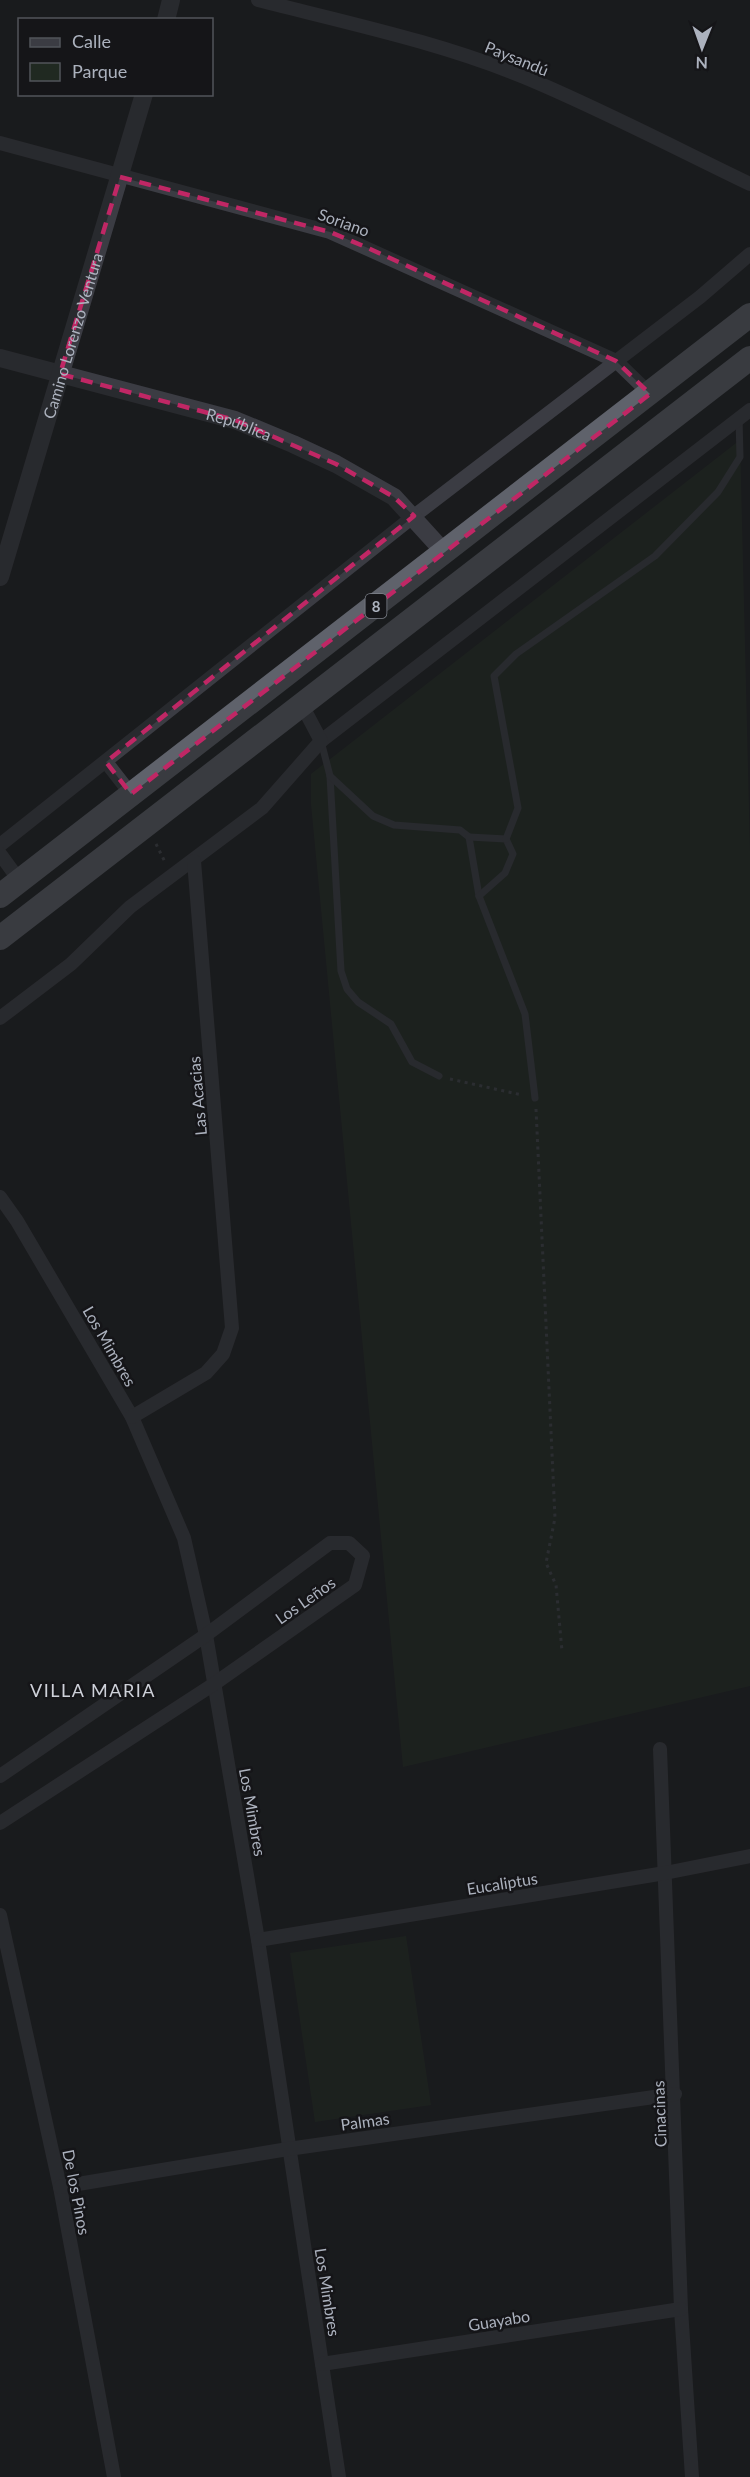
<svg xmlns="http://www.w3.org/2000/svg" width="750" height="2477" viewBox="0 0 750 2477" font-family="Lato,sans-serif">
<rect width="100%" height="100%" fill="#1a1b1d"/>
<g fill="#202921">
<path d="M740,440l10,411v835l-347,81 -92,-963v-30z"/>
<path d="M406,1936l25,169 -116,17 -25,-169z"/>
</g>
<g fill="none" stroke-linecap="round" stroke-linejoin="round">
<g stroke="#41444a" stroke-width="3" stroke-dasharray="3 4.5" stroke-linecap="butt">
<path d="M156,844l9,18"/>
<path d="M450,1079l72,16"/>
<path d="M536,1109l19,409 -9,45 10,22 6,66"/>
</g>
<g stroke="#3b3c43" stroke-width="7">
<path d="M321,741l9,35 11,195 6,18 11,13 33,22 21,38 27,14"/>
<path d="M330,776l43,40 21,9 66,5 9,7 10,59 46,118 10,84"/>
<path d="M469,837l37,2 7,15 -8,19 -26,23"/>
<path d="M506,839l12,-31 -24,-132 22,-22 139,-98 63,-64 22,-35 -1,-39"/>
</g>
<g stroke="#3b3c43" stroke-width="14">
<path d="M258,0c89,23 181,42 266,77 77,32 151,71 226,107"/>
<path d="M0,143l330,89 286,129 34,33"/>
<path d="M321,741l429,-331"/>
<path d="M106,762l25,32"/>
<path d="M0,845l414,-329 286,-219 50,-43"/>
<path d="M0,854l19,26"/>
<path d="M0,1018l71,-54 59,-57 132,-99 59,-67 -19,-36"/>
<path d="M0,1197l17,24 115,196 52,121 22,97 52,305 81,537"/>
<path d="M132,1417l74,-44 17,-19 9,-26 -38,-467"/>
<path d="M660,1749l21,560 11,168"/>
<path d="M0,1776l206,-141 124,-92h19l14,13 -8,29 -141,99 -214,139"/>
<path d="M0,1915l60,272 54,290"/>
<path d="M258,1940l407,-67 85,-17"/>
<path d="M60,2187l228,-38 387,-55"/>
<path d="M322,2364l359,-55"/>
</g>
<g stroke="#3b3c43" stroke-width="18">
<path d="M166,20l5,-20"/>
<path id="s1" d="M0,358l235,62 58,24 43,20 58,33 51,56"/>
<path id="s2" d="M0,577l144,-483"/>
</g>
<g stroke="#5f626b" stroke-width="24">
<path d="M0,896l750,-581"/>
<path d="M0,938l750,-580"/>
</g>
</g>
<path d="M0 0H750V2477H0ZM120,177l210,55 38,16 248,113 34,33 -519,400 -25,-32 308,-246 -20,-19 -58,-33 -101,-44 -175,-46z" fill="#1a1b1d" fill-opacity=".55" fill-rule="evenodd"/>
<path fill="none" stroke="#c02765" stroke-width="4.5" stroke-dasharray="12 8" stroke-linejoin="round" d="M120,177l210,55 38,16 248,113 34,33 -519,400 -25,-32 308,-246 -20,-19 -58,-33 -101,-44 -175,-46z"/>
<g text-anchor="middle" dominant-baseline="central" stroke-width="5" stroke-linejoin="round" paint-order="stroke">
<rect fill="#151518" stroke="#7f838c" stroke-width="1.5" x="365.5" y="594" width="21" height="24" rx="4.5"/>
<g font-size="15" font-weight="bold" fill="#acb2be">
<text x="376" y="606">8</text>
</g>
<g font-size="16" fill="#acb2be" stroke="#151518">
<text transform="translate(517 58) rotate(22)">Paysandú</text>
<text transform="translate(344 222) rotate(20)">Soriano</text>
<text stroke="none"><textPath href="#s2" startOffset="252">Camino Lorenzo Ventura</textPath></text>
<text stroke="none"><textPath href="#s1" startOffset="248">República</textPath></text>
<text transform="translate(197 1096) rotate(-95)">Las Acacias</text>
<text transform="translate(110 1346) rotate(60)">Los Mimbres</text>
<text transform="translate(305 1600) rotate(-35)">Los Leños</text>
<text transform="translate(253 1812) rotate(80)">Los Mimbres</text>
<text transform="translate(502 1883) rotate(-9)">Eucaliptus</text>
<text transform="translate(659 2114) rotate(-92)">Cinacinas</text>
<text transform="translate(365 2121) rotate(-8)">Palmas</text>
<text transform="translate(77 2192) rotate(79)">De los Pinos</text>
<text transform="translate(328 2292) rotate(81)">Los Mimbres</text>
<text transform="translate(499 2320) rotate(-9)">Guayabo</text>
</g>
<g font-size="18" letter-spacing="1.5" fill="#ced1d9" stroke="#151518">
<text x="93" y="1690">VILLA MARIA</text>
</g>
</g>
<rect x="18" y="18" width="195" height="78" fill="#151518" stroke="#51545a" stroke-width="1.5"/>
<rect x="30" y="38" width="30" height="9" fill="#3b3c43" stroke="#51545a" stroke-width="1.5"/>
<text x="72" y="48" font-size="18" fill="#acb2be">Calle</text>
<rect x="30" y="63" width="30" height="18" fill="#202921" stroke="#51545a" stroke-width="1.5"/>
<text x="72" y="78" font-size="18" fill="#acb2be">Parque</text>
<g transform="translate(702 48) rotate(181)" stroke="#151518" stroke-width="4.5" paint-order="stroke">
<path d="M0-4.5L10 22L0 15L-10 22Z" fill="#acb2be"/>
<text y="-9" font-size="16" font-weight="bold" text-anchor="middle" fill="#acb2be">N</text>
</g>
</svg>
